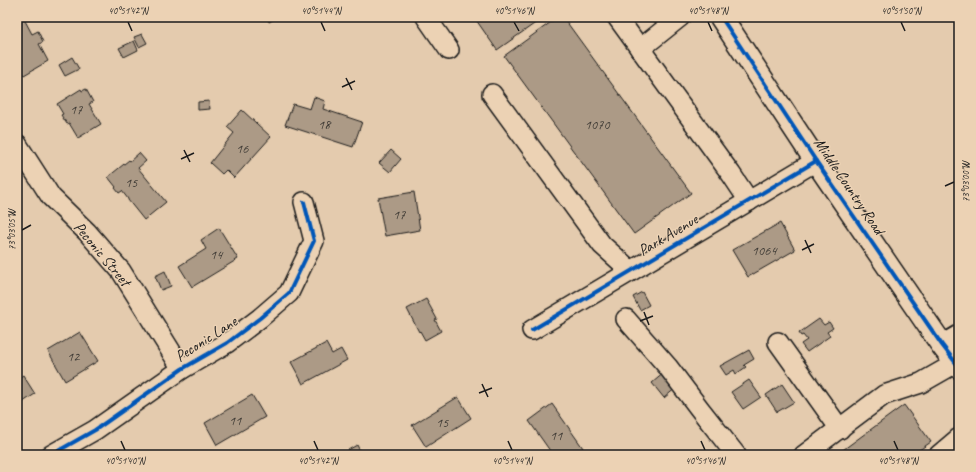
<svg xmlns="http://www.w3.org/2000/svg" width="976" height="472" viewBox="0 0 976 472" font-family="Caveat,sans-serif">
<rect width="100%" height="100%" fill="#e4cbae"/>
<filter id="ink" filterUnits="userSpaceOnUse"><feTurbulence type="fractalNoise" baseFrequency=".025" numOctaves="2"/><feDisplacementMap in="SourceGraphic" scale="8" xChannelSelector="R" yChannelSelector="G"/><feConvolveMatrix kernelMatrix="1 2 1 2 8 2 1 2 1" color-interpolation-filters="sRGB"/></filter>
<g filter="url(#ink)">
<g fill="#ac9a86" stroke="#1c1c1c">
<path d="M23,17l9,17 6,-3 5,11 -4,2 9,17 -24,14 -7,-14v-41z"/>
<path d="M267,17h11l-9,5z"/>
<path d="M474,17h70l-47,33z"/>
<path d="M558,17h5l128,176 -57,41 -130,-178z"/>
<path d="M142,34l5,9 -8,4 -5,-10z"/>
<path d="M134,41l4,9 -14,7 -5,-9z"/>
<path d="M72,57l7,12 -14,7 -6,-11z"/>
<path d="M81,89l1,2 4,-2 7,13 -4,2 12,20 -23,14 -9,-15 -2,1 -6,-9 2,-1 -6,-10z"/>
<path d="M314,97l11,4 -2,8 39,13 -9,25 -68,-22 8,-21 17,5z"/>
<path d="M209,101l1,8 -12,1v-8z"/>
<path d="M242,110l29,27 -37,41 -8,-8 -4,4 -12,-11 24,-30 -7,-6z"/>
<path d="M391,150l10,9 -11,13 -11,-9z"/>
<path d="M139,153l7,8 -8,7 28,34 -22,18 -16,-20v-1l-6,-8 -3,2 -4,-5 1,-1 -8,-10 21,-17 1,1z"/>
<path d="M414,192l6,38 -35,6 -7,-38z"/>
<path d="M780,223l15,27 -47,27 -16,-27z"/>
<path d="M219,228l19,31 -46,28 -13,-21 27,-17 -5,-9z"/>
<path d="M165,271l6,15 -10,4 -6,-14z"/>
<path d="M642,292l7,13 -9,5 -7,-13z"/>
<path d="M426,299l11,20 -2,1 6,11 -16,9 -5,-9 -1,1 -12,-23z"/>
<path d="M819,319l5,6 5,-3 4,6 -6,4 3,4 -23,16 -6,-8 6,-4 -4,-5 -2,1 -2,-3z"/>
<path d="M80,332l18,29 -33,20 -17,-30z"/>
<path d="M326,343l6,11 9,-5 6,11 -44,24 -12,-22z"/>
<path d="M749,350l5,9 -10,6 2,2 -10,7 -2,-4 -8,5 -6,-9z"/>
<path d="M665,372l12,15 -13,11 -12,-15z"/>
<path d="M23,375l12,19 -18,12v-27z"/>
<path d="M749,380l12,17 -18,12 -12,-17z"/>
<path d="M782,384l12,18 -17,10 -11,-17z"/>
<path d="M252,395l13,22 -48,28 -12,-22z"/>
<path d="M458,397l13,21 -45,29 -14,-22z"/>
<path d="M552,404l31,44 -10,7h-20l-24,-34z"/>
<path d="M904,405l27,37 -19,13h-76z"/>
<path d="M357,445l5,10h-12l-2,-5z"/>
</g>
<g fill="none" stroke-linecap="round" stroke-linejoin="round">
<g stroke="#1c1c1c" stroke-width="22">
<g id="minor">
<path d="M426,17l23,33"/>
<path d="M617,17l114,157 18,27"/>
<path d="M640,49l40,-32"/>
<path d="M492,94l110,151 29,26"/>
<path d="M17,144l34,53 36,35 34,39 61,98"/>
<path d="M626,319l42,48 31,41 37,47"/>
<path d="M532,330l284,-169"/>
<path d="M778,342l62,87"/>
<path d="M942,345l17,-10"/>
<path d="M51,455l44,-25 87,-61 45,-26 33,-25 29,-25 25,-52 -10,-39"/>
<path d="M804,455l80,-60 37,-12 35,-20"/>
<path d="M939,455l20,-17"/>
</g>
</g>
<g stroke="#1c1c1c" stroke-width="25">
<path id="major" d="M721,17l95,144 126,184 17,22"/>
</g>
<use href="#minor" stroke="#ecd2b4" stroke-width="19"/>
<use href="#major" stroke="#ecd2b4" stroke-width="22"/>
<g stroke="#ecd2b4" stroke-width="6">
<g id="cycleway">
<path d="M721,17l95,144 126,184 17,22"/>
<path d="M532,330l284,-169"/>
<path d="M51,455l44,-25 87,-61 45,-26 33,-25 29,-25 25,-52 -10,-39"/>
</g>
</g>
<use href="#cycleway" stroke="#0057b8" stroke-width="4"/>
</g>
</g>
<path fill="none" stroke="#1c1c1c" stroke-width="1.5" d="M128,22l4,9M321,22l4,9M514,22l5,9M708,22l4,9M901,22l4,9M346,78l6,12M342,87l13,-6M184,150l6,12M181,159l13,-6M945,186l9,-4M22,230l9,-5M805,240l6,13M802,250l12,-6M644,312l5,13M640,321l13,-5M482,384l6,13M479,393l13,-5M121,441l4,9M314,441l4,9M508,441l4,9M701,441l4,9M894,441l4,9"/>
<g text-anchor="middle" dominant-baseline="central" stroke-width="3" stroke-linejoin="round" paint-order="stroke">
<g font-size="14" fill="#403c36">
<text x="76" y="109">17</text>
<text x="324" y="124">18</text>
<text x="597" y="124">1070</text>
<text x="242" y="148">16</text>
<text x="131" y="182">15</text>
<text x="399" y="214">17</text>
<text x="764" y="250">1064</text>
<text x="216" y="254">14</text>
<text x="73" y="356">12</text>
<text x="235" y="420">11</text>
<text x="442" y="422">15</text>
<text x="556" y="435">11</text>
</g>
<g font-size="16" fill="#1c1c1c" stroke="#ecd2b4">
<text transform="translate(849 186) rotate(56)">Middle Country Road</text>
<text transform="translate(668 235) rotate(-31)">Park Avenue</text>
<text transform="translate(102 254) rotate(50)">Peconic Street</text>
<text transform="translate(206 339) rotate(-33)">Peconic Lane</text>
</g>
</g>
<rect width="976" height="472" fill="none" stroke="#ecd2b4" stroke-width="44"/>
<rect x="22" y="22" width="932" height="428" fill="none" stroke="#1c1c1c" stroke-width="1.5"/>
<g font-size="10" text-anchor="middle" fill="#1c1c1c">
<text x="128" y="14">40°51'42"N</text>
<text x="321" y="14">40°51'44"N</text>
<text x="514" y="14">40°51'46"N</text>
<text x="708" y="14">40°51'48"N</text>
<text x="901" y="14">40°51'50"N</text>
<text transform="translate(965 182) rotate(-90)" y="4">73°03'00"W</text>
<text transform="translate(11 230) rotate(-90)" y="4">73°03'05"W</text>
<text x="125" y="464">40°51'40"N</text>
<text x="318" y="464">40°51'42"N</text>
<text x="512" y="464">40°51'44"N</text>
<text x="705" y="464">40°51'46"N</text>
<text x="898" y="464">40°51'48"N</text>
</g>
</svg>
